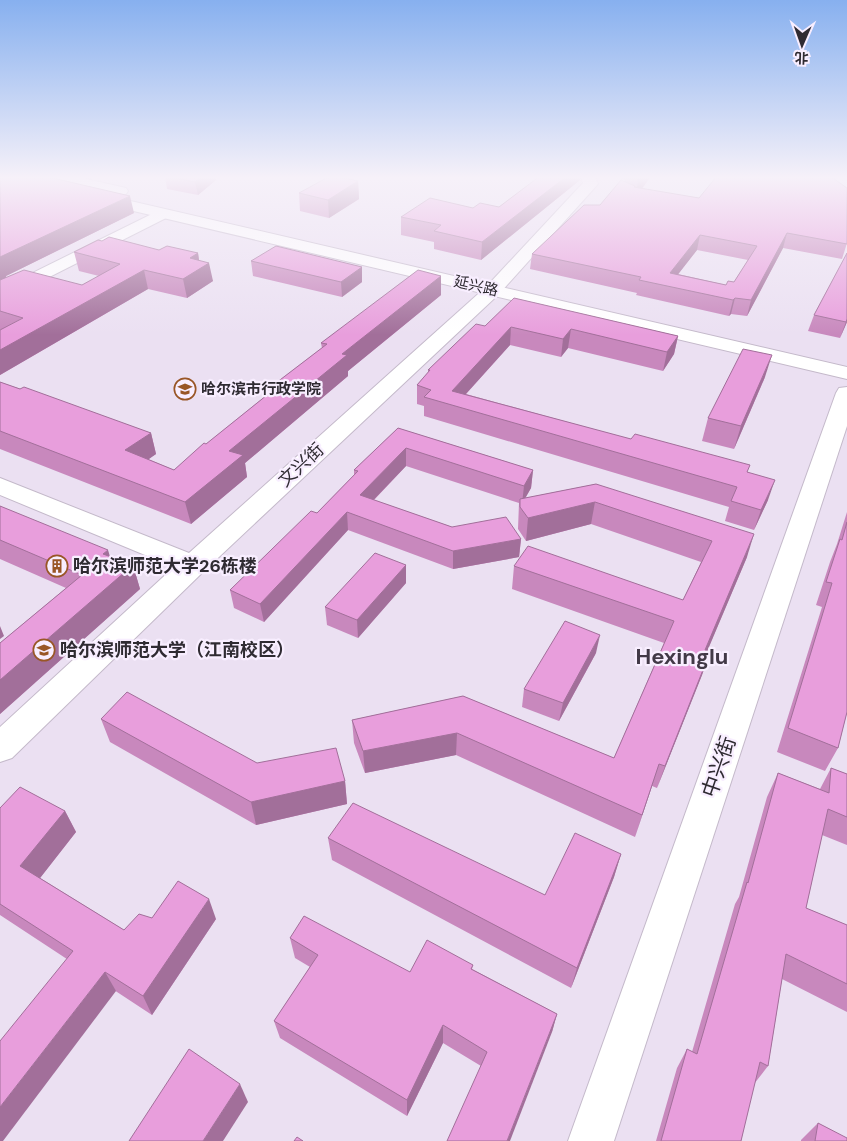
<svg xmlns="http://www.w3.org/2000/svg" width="847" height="1141" viewBox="0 0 847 1141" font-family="'DM Sans','Noto Sans SC',sans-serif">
<rect width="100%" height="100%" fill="#ebe0f2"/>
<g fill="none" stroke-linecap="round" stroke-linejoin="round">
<g stroke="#c4b9ca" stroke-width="2">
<g id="minor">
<path d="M581,176h14l3,8 -99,110 -296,278 -191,186 -12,4v-35l174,-160 -174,-72v-17l189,75 298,-267 96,-103z"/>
<path d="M162,209l6,2 2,3 -2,3 -168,85v-13z"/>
<path d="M847,387v39l-233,715h-46l268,-748 3,-5z"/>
</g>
</g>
<g stroke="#c4b9ca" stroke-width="2">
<g id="major">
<path d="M48,176h25l53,12 2,3 -2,3 -5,1 -71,-16z"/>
<path d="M96,193l751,174v12l-756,-178 -3,-3 3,-3z"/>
</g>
</g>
<use href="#minor" fill="#fff" fill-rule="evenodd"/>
<use href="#major" fill="#fff" fill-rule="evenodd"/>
</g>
<g fill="#c888bd" fill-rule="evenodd">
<path d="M0,176l134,37 -128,63v2l76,7 17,-9 -20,-5 -5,-19 85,-2 39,3 1,7 14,21 -26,17 -39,-9 -148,86v-45l1,-1h-1z"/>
<path d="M165,176h51v4l-18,15 -31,-6z"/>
<path d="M540,176h41l-1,4 -99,80 -47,-11v-7l-33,-7v-18l72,-9 26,-1z"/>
<path d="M621,176h30l-9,13 205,54 -5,16 -59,-11 -36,68 -16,-2 -2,2 -93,-21 1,-2 -107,-24 2,-15 68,-49 26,-23zM697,250l51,10 -14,22 -8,3 -48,-11z"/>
<path d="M358,181l1,18 -30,19 -29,-7 -1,-18z"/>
<path d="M847,253v69l-7,16 -32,-7 6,-16z"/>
<path d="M251,261l111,6v15l-20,15 -89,-21z"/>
<path d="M441,276v19l-93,76v5l-103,87 2,14 -56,47 -191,-75v-67l151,51 5,21 -8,5 26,11 99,-80 -1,-4 50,-38 -1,-5z"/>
<path d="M514,298l164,38 -4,18 -11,17 -95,-23 -7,9 -51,-12 -44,49 282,78 20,28 -14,30 -29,-9 4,-14 -305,-91v-10l-7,-2v-19l11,-12v-3l57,-44z"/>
<path d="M765,377l-31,72 -32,-8 6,-23z"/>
<path d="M398,428l135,42 -2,18 -6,10 71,-14 151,73 -40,94 3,1 -8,23 -45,113 -5,-2 -17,51 -179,-82 -91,18 -11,-30 -2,-23 111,-24 151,62 50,-115 -152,-54 2,-23 169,34 18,-38 -110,-38 -65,17 -8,-12 1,-26 -113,-37 -32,34 78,27 69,12 -2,18 -66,12 -105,-39 -84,92 -30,-14 -4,-18 87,-77 37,-38v-5z"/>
<path d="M0,506l110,50 23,9 7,24 -140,125v-71l66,-55 -66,-29z"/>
<path d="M847,512v200l-9,36 -13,23 -48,-19 45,-145 -6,-2 14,-43 7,-18z"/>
<path d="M406,565v18l-48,55 -31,-13 -2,-18z"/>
<path d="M596,653l-37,68 -37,-14 2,-18z"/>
<path d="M101,719l156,44 88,18 2,23 -91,21 -146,-83z"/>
<path d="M831,768l16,6v71l-25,-10 -16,73 41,17v87l-65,-33 -14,87 -14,18 -13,57h-85l21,-73 10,-19 5,3 43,-148 4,-7 28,-100 11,-24 42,16z"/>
<path d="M0,808l65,3 11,21 -36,46 84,52 28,-12 64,1 -64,96 -152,-100z"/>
<path d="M328,838l217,57 76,-41 -7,23 -43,111 -239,-128z"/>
<path d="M290,938l120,34 63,-7 -1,4 85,45 -5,18 -71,34 -38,-23 -36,73 -127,-78 -6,-17 36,-54 -15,-9z"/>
<path d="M818,1123l29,18h-46v-1z"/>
</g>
<g fill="#a26f9a">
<path d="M203,176h13v4l-18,15 -3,-13z"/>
<path d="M567,176h14l-1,4 -99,80 1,-18z"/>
<path d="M641,176h10l-15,20 2,-16z"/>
<path d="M358,181l1,18 -30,19 -1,-18z"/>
<path d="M130,196l4,17 -128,63 2,7 -8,5v-31z"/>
<path d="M787,233l-4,15 -36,68 4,-16z"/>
<path d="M700,235l-3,15 -28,36 1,-13z"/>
<path d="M198,253l2,15 9,-5 4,18 -26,17 -4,-19 7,-21z"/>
<path d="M362,267v15l-20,15 -1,-15z"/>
<path d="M144,270l4,19 -148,86v-25z"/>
<path d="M441,276v19l-93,76v5l-103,87 2,14 -56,47 -6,-22 44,-51 113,-97z"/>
<path d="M735,298l-4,16 -2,2 4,-16z"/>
<path d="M847,319v3l-7,16z"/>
<path d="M511,327l-1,18 -55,61 -3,-15z"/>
<path d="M571,329l-3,19 -7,9 2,-18z"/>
<path d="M678,336l-4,18 -11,17 4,-19z"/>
<path d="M772,355l-7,22 -31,72 7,-23z"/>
<path d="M151,433l5,21 -25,18 -6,-22z"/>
<path d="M406,448v18l-45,47 -1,-18z"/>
<path d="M533,470l-2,18 -9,16 2,-18z"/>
<path d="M775,480l-7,20 -14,30 7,-20z"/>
<path d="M595,502l-4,22 -65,17 2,-23z"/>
<path d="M347,512l1,18 -84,92 -4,-18z"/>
<path d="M754,534l-7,23 -49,116 7,-23z"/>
<path d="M521,539l-2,18 -66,12v-18z"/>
<path d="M108,550l7,23 -12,-19z"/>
<path d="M133,565l7,24 -140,125v-34z"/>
<path d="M406,565v18l-48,55 -1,-18z"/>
<path d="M0,626l4,10 -4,3z"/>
<path d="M600,635l-4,18 -37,68 4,-18z"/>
<path d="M710,652l-8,23 -45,113 8,-22z"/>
<path d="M457,733l-1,22 -91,18 -2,-22z"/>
<path d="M659,764l-7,22 -17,51 7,-22z"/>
<path d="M345,781l2,23 -91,21 -5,-23z"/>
<path d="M65,811l11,21 -43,55 -13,-21z"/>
<path d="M621,854l-7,23 -43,111 6,-20z"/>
<path d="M209,899l7,20 -64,96 -9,-19z"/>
<path d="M105,972l11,19 -113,150h-3v-34z"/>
<path d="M557,1014l-5,18 -42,109h-3z"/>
<path d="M443,1025v18l-36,73v-16z"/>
<path d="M240,1084l8,18 -25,39h-20z"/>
</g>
<g fill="#e89edc" stroke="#a26f9a" fill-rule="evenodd">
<path d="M0,176h44l86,20 -130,61z"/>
<path d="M167,176h36l-8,6z"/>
<path d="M330,176h5l23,5 -30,19 -29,-7z"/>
<path d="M540,176h27l-85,66 -48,-11 7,-6 -40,-8 29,-19 43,10 7,-5 19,4z"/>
<path d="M635,176h6l-3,4z"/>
<path d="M717,176h113l17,12v56l-60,-11 -36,67 -16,-2 -2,2 -94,-20 2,-3 -109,-23 52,-49h16l21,-25 14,6 -1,1 65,11zM700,235l57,11 -23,36 -6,-1 -2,4 -56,-12z"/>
<path d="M109,237l50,13 8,-4 31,7 -8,5 19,5 -26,16 -39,-9 -144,80v-20l23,-12 -23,-7v-31l24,-10 58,15 38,-21 -46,-12 24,-12 4,1z"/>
<path d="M276,246l86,21 -21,15 -90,-21z"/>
<path d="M847,253v66l-1,3 -32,-7z"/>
<path d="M418,270l23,6 -99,78 5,1 -118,96 14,4 -58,47 -185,-71v-49l20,7 4,-2 127,46 -26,17 49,20 30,-27 2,1 71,-57 -5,-1 55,-42 -6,-1z"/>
<path d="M514,298l164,38 -11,16 -96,-23 -8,10 -52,-12 -59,64 179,48 4,-5 115,31 -3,7 28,8 -14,30 -30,-9 6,-14 -313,-90 7,-7 -14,-5 13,-15h-2l48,-46 9,2z"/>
<path d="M743,349l29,6 -31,71 -33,-8z"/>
<path d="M398,428l135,42 -9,16 -118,-38 -46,47 92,32 54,-10 15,22 -68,12 -106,-39 -87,92 -30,-14 81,-79 6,2 41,-42 -4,-1z"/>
<path d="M596,484l158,50 -49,116 5,2 -45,114 -6,-2 -17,51 -185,-82 -94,18 -11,-31 111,-24 151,62 60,-137 -160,-55 14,-20 155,54 29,-59 -117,-39 -67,16 -8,-11v-8z"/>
<path d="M0,506l108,44 -5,4 30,11 -133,115v-37l82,-68 -82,-35z"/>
<path d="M847,522v190l-9,36 -50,-20 44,-145 -6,-1 14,-43 2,1z"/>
<path d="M375,553l31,12 -49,55 -32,-13z"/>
<path d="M565,621l35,14 -37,68 -39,-14z"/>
<path d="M127,692l130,71 79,-15 9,33 -94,21 -150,-83z"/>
<path d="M831,768l16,6v43l-19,-8 -22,99 41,17v59l-61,-30 -18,112 -8,-4 -19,79h-80l26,-92 10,5 50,-172 1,1 30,-110 51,20z"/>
<path d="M20,787l45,24 -45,55 104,64 15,-16 13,4 26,-37 31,18 -66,97 -38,-24 -105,135v-66l73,-90 -73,-47v-96z"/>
<path d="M353,803l192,92 30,-62 46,21 -44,114 -249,-130z"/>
<path d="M304,916l106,56 17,-32 46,25 -2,4 86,45 -50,127h-60l40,-89 -44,-27 -36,75 -133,-79 44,-66 -28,-17z"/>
<path d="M189,1049l51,35 -37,57h-74z"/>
<path d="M818,1123l29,15v3h-32z"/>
<path d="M297,1137l6,4h-9z"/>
</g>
<linearGradient id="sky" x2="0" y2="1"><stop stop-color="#87b0ef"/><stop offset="0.53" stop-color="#f6f1f9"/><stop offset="1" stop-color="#f6f1f9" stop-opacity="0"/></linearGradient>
<rect width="847" height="335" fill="url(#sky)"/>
<defs>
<g id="university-ring" transform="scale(1.125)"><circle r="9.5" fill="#f8eeff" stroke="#995626" stroke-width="1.5"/><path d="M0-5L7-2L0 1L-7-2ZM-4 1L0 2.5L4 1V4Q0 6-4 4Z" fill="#995626"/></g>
<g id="building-ring" transform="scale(1.125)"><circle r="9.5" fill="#f8eeff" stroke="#995626" stroke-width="1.5"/><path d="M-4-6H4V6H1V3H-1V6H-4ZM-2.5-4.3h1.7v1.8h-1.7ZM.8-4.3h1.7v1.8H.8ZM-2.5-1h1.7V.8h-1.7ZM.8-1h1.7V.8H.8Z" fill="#995626"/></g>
</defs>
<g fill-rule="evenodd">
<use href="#university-ring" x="185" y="389"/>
<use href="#building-ring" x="57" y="566"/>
<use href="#university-ring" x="44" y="650"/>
</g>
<g text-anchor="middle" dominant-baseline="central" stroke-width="4.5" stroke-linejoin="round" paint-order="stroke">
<g font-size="15" fill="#2f2b32" stroke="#f8eeff">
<text transform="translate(476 286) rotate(13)">延兴路</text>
</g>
<g font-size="15" font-weight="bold" fill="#2f2b32" stroke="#f8eeff" text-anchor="start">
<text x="201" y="389">哈尔滨市行政学院</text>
</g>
<g font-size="18" fill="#2f2b32" stroke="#f8eeff">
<text transform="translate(301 465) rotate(-43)">文兴街</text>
</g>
<g font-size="18" font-weight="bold" fill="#2f2b32" stroke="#f8eeff" text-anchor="start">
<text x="73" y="566">哈尔滨师范大学26栋楼</text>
<text x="60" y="650">哈尔滨师范大学（江南校区）</text>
</g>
<g font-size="21" fill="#2f2b32" stroke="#f8eeff">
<text transform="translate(719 767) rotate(-71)">中兴街</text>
</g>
<g font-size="22" font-weight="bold" fill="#423947" stroke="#f8eeff">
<text x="682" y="656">Hexinglu</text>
</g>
</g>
<g transform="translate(802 45) rotate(182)" stroke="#f8eeff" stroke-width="4" paint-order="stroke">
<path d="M0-4L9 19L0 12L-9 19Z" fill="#2f2b32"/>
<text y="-8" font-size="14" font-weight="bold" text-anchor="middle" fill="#2f2b32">北</text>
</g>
</svg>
